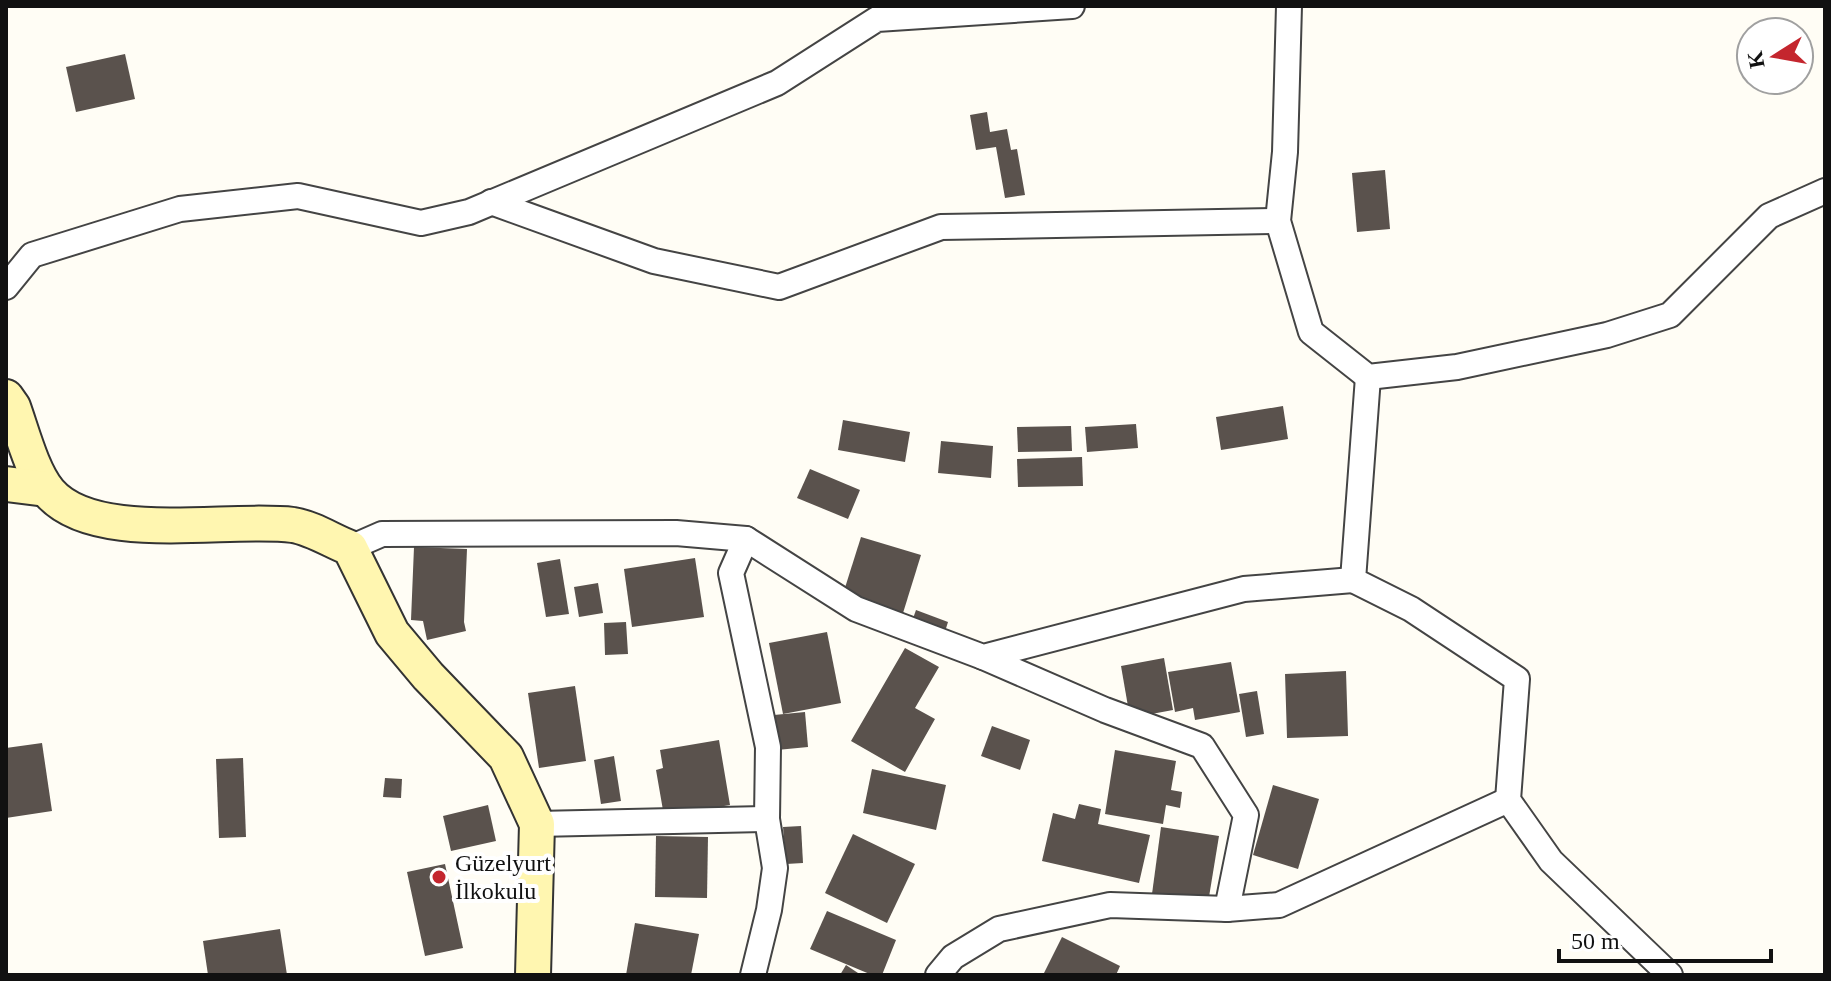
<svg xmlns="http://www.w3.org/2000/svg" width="1831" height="981" viewBox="0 0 1831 981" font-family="Georgia,serif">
<rect width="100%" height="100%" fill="#fffdf5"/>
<g fill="#5a524d">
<path d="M125,54l10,45 -59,13 -10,-45z"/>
<path d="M987,112l3,20 17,-3 4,21 6,-1 8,46 -20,3 -9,-51 -20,3 -6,-35z"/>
<path d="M1385,170l5,59 -33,3 -5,-59z"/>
<path d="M1283,406l5,33 -67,11 -5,-33z"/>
<path d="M843,420l67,12 -5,30 -67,-12z"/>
<path d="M1136,424l2,24 -51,4 -2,-25z"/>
<path d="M1071,426l1,25 -54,1 -1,-25z"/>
<path d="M941,441l52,5 -2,32 -53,-5z"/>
<path d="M1082,457l1,29 -65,1 -1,-28z"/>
<path d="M810,469l50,21 -12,29 -51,-21z"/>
<path d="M861,537l60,18 -18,58 -60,-19z"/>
<path d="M414,547l53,2 -3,73 2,9 -39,9 -4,-19 -12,-1z"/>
<path d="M695,558l9,59 -72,10 -8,-58z"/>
<path d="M560,559l9,55 -23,3 -9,-54z"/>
<path d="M598,583l5,30 -24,4 -5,-30z"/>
<path d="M916,610l32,12 -5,16 -33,-11z"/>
<path d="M626,622l2,32 -23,1 -1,-32z"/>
<path d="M827,632l14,71 -58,11 -14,-71z"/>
<path d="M905,648l34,19 -24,41 20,11 -30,53 -54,-31z"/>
<path d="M1164,658l9,52 -43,8 -9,-52z"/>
<path d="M1231,662l9,50 -45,8 -2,-12 -18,4 -7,-40z"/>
<path d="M1346,671l2,65 -61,2 -2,-64z"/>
<path d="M575,686l11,75 -47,7 -11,-75z"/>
<path d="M1257,691l7,43 -18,3 -7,-43z"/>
<path d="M805,712l3,35 -31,3 -3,-35z"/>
<path d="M992,726l38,14 -10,30 -39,-14z"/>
<path d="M719,740l11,65 -66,11 -8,-46 7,-2 -3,-18z"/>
<path d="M42,743l10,68 -46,7v-70z"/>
<path d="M1115,750l61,11 -5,29 11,2 -2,16 -14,-3 -3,19 -58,-10z"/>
<path d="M614,756l7,45 -20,3 -7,-44z"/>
<path d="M243,758l3,79 -27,1 -3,-79z"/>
<path d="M872,769l74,16 -10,45 -73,-17z"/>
<path d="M385,778l17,1 -1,19 -18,-1z"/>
<path d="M1273,785l46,14 -21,70 -45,-14z"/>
<path d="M1079,804l22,5 -3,15 52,11 -11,48 -97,-22 11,-48 22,6z"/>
<path d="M488,805l8,36 -45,10 -8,-35z"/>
<path d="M801,826l2,37 -17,1 -3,-37z"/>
<path d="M1161,827l58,9 -11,67 -56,-9z"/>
<path d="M853,834l62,30 -28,59 -62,-30z"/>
<path d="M656,836l52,1 -1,61 -52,-1z"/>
<path d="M445,864l18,84 -38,8 -18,-84z"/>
<path d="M827,911l69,29 -14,35h-10l-62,-26z"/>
<path d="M635,923l64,11 -8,41h-65z"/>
<path d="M280,929l7,46h-79l-5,-34z"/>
<path d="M1062,937l58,29 -4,9h-73z"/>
<path d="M846,965l15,10h-21z"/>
</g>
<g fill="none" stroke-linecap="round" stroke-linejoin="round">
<g stroke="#444" stroke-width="28">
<g id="street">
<path d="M1289,6l-4,146 -7,69 33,111 57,45 89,-10 150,-32 63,-20 99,-99 56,-25"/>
<path d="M491,202l163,59 125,26 162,-60 337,-6"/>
<path d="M6,287l26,-32 148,-46 118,-13 123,27 48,-11 308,-129 100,-64 195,-13"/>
<path d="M1368,377l-15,203 58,29 106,70 -9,121 43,61 119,114"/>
<path d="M746,539l-15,34 37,174 -1,72 8,49 -6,42 -16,65"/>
<path d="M350,548l32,-14 294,-1 70,6 110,70 127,48 261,-68 109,-9"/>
<path d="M983,657l122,53 97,36 44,69 -19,94"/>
<path d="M537,824l230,-5"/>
<path d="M938,975l15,-18 46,-28 111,-24 117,4 52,-4 229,-105"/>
</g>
</g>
<g stroke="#333" stroke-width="38">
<g id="secondary">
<path d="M6,397l7,10c9,25 19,65 36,85 45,53 178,25 244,33 19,3 39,16 57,23l42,85 36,43 78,81 31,67 -4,151"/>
<path d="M6,484l40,5"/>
</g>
</g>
<use href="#street" stroke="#fff" stroke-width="24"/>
<use href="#secondary" stroke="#fff6b0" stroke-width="34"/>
</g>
<circle fill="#c4262e" stroke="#fff" stroke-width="3" cx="439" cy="877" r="8"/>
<g text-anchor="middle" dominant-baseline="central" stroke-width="8" stroke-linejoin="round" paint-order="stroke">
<g font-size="24" fill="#111" stroke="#fff" text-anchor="start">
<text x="455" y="863">Güzelyurt<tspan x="455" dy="28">İlkokulu</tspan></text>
</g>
</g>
<rect width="1831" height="981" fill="none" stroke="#111111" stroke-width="16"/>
<g transform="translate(1775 56) rotate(259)"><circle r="38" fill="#ffffff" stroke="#a0a0a0" stroke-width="2"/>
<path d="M0-6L14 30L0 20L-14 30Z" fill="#c4262e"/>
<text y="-12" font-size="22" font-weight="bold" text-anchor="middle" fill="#111111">K</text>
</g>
<path d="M1559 949v12h212v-12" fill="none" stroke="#111111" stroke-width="4"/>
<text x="1571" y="949" font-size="24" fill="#111111" stroke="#ffffff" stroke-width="6" paint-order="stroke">50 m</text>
</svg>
